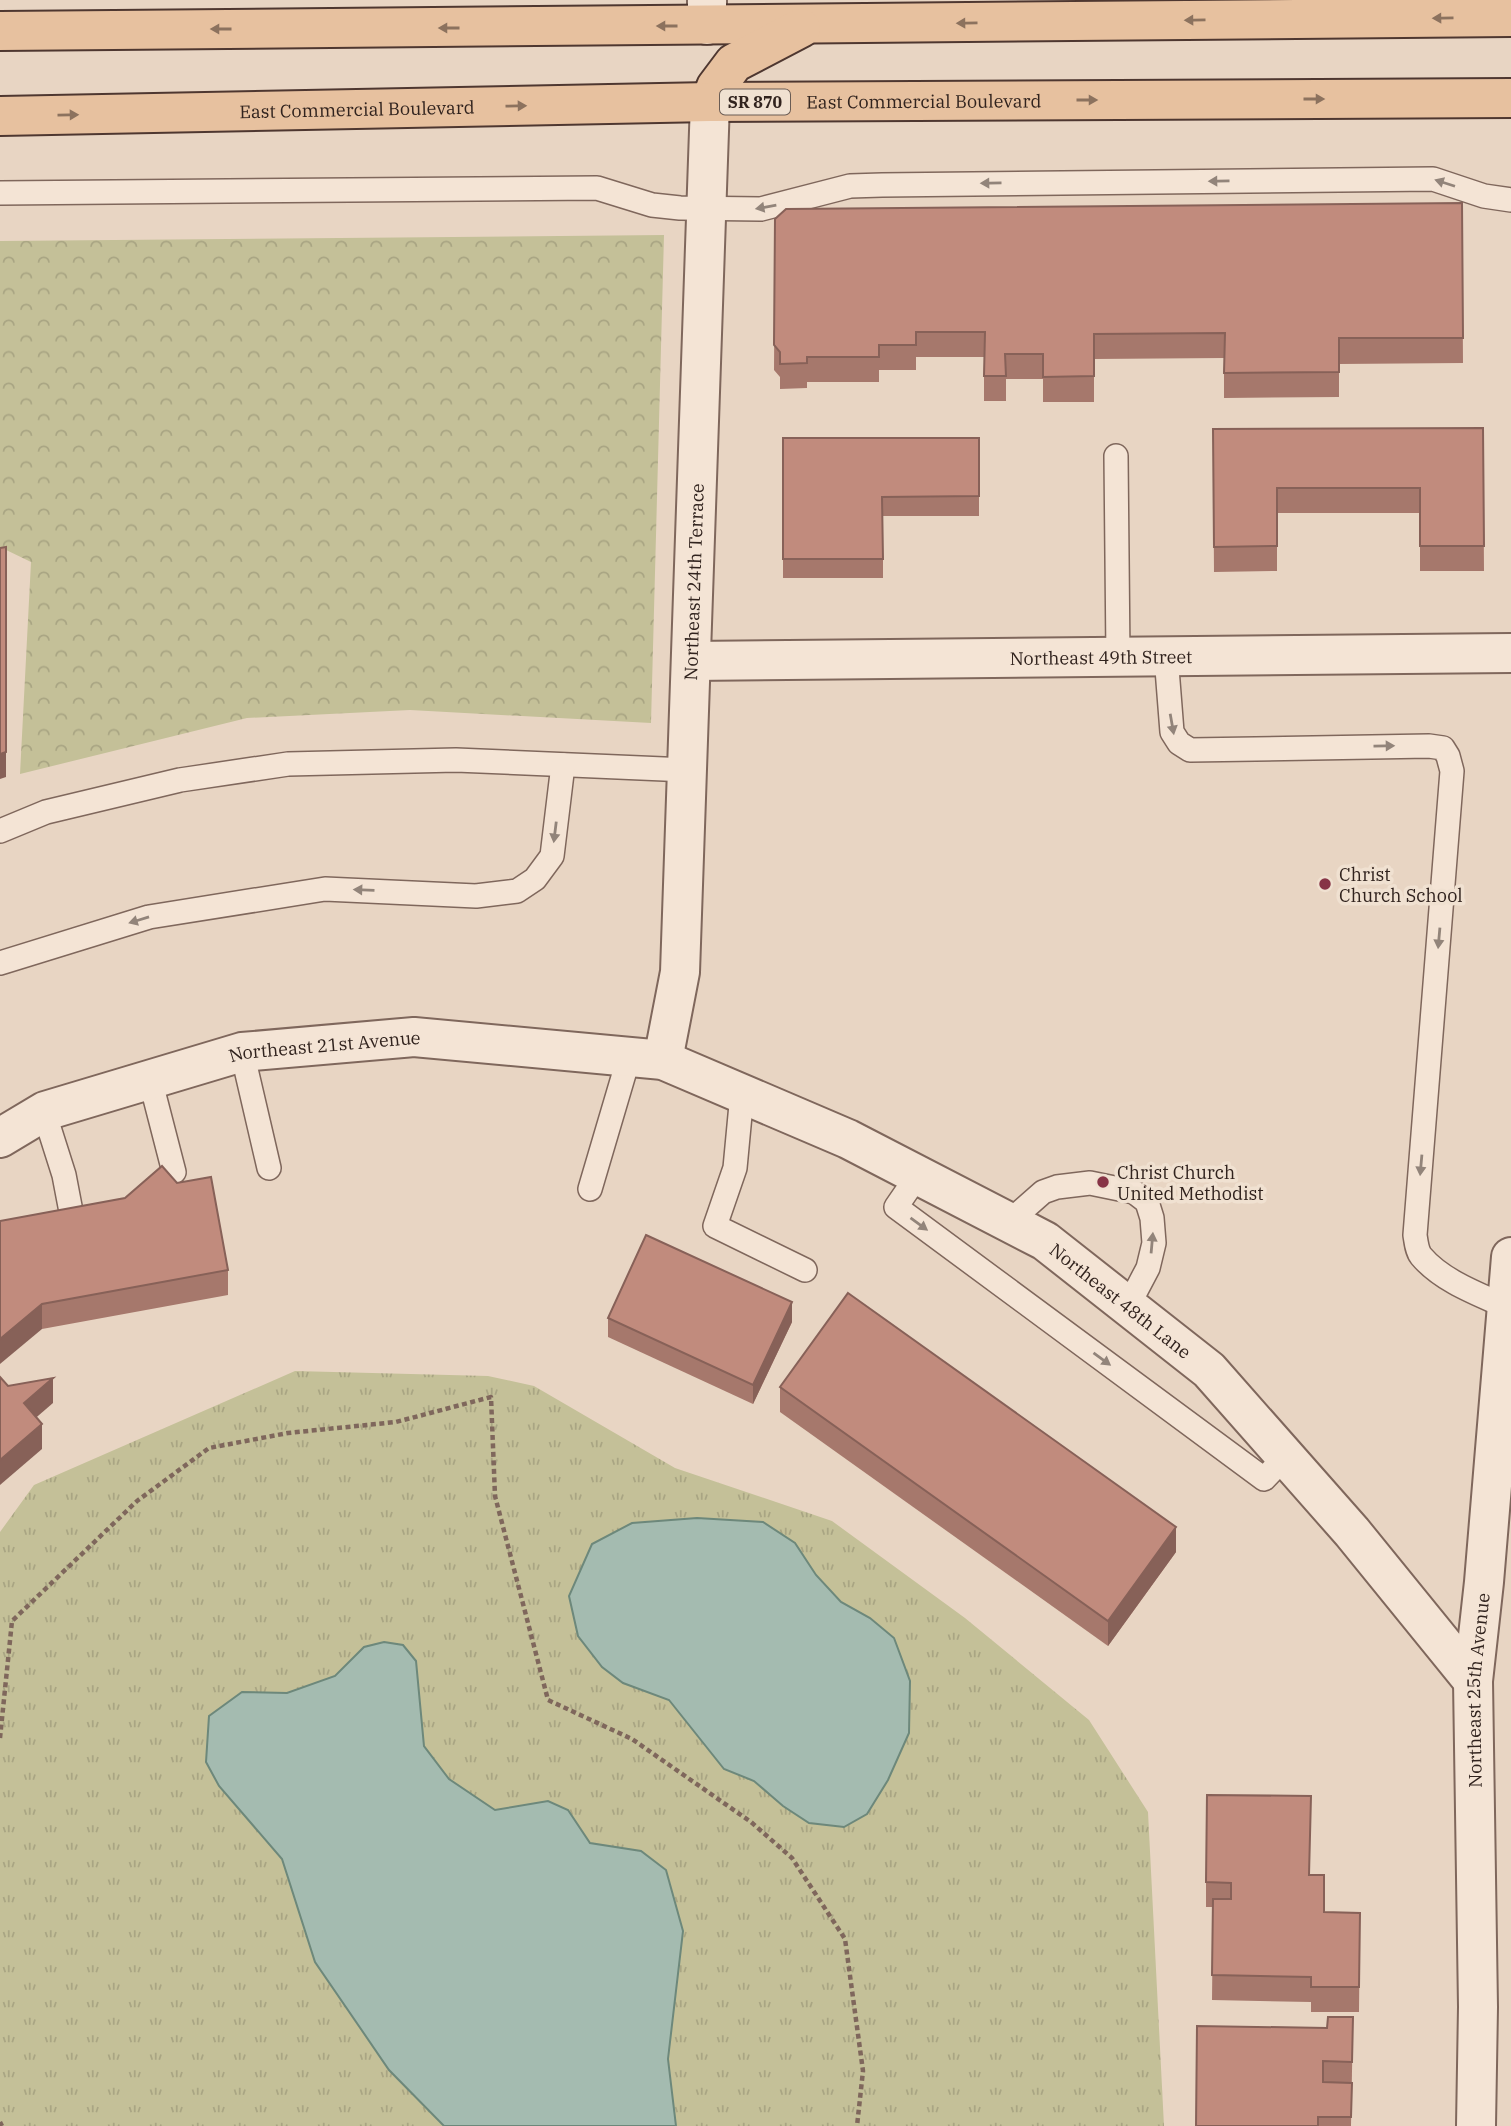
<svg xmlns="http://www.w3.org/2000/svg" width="1511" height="2126" viewBox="0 0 1511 2126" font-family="'IBM Plex Serif',serif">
<defs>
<pattern id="grass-tufts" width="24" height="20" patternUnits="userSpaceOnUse" patternTransform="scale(1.75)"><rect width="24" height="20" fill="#c4c098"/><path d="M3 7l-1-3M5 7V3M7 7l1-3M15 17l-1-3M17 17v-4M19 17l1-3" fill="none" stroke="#a9a583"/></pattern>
<pattern id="park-crowns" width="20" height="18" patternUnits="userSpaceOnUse" patternTransform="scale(1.75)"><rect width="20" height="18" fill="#c4c098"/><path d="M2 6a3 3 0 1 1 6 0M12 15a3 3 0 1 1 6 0" fill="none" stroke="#a9a583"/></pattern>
</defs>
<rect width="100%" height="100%" fill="#e8d5c3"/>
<path fill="url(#grass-tufts)" d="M295,1371l193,5 46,10 141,82 157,53 133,97 124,102 59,92 16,314h-1164v-594l34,-47z"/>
<path fill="url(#park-crowns)" d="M664,235l-13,488 -241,-13 -163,8 -227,56 11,-212 -31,-15v-306z"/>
<g fill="#a4bbb0" stroke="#6d887b" stroke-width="2">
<path d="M697,1518l66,4 32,21 21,32 25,27 29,16 24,20 16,43 -1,52 -21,47 -21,34 -23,13 -35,-4 -26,-17 -29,-25 -30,-12 -55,-69 -46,-17 -21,-16 -24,-31 -9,-40 23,-52 40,-21z"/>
<path d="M384,1642l19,3 13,16 8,85 25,33 46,31 53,-9 20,9 22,33 51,8 25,19 17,61 -15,128 8,67h-232l-55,-56 -74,-108 -33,-103 -63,-73 -13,-24 3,-46 33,-24 45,1 48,-17 29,-29z"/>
</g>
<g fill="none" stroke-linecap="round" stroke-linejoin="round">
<g stroke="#7f675c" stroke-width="26">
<g id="service">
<path d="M0,193l597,-5 55,17 28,3 81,1 89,-23 32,-1 551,-6 51,17 27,4"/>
<path d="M1116,456l2,201"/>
<path d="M1166,656l6,76 7,11 11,7 239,-4 14,2 5,8 4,15 -37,464c1,7 2,16 6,21 21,25 57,38 86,51"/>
<path d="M0,831l46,-19 134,-32 108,-16 168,-4 231,10"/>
<path d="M0,963l149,-46 176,-28 151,7 41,-5 18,-12 17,-23 11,-91"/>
<path d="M242,1052l27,116"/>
<path d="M150,1079l24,93"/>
<path d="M742,1094l-7,74 -20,58 90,44"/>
<path d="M44,1112l20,63 9,47"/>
<path d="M918,1175l-22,32 368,272 21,-22"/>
<path d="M590,1189l39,-132"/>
<path d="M1009,1222l34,-30 14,-5 33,-4 44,9 13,10 5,16 2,25 -6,25 -20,38"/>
</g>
</g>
<g stroke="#7f675c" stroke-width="42">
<g id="minor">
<path d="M707,0v25"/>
<path id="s1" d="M691,661l820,-8"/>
<path id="s2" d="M663,1060l17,-88 30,-870"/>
<path id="s3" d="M0,1138l45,-27 197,-59 172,-15 249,23 185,79 197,102 164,129 143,162 121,149"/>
<path id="s4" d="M1476,2126l2,-119 -5,-326 11,-99 27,-325"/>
</g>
</g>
<g stroke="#4e3730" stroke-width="42">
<g id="primary">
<path d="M0,31l1511,-14"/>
<path d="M710,102l6,-15 18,-24 67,-35"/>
<path id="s5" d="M0,116l710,-14 801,-4"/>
</g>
</g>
<g stroke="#7f675c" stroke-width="4.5" stroke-dasharray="5 3.5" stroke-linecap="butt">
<path d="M0,1738l12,-117 125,-120 72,-53 79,-15 108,-11 95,-25 4,99 53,204 84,39 119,83 41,36 53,81 18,132 -6,55"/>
<path d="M0,2122l2,4"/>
</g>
<use href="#service" stroke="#f4e4d5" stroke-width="23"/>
<use href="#minor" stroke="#f4e4d5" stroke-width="38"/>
<use href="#primary" stroke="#e7c19f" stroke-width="38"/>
</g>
<g fill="#a6786c">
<path d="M1462,203l1,160 -124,1v33l-115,1v-40l-130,1v43h-51v-23h-37v22h-22v-44h-68v13h-37v12h-72v6l-27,1v-12l-6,-7 1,-151z"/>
<path d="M1483,428l1,143h-64v-58h-143v58l-63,1 -1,-143z"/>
<path d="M783,438h196v78h-96v62h-100z"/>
<path d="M0,1221l228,49v25l-186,34z"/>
<path d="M608,1318l184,4 -39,82 -145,-67z"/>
<path d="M780,1387l396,165 -68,94 -328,-234z"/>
<path d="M1310,1875l14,37 36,1 -1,99h-48v-10l-99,-2 1,-93h-7v-25z"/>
<path d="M1353,2017l-2,109h-155l131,-98z"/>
</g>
<g fill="#876158">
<path d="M6,572v205l-6,2v-25z"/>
<path d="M792,1302v20l-39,82v-19z"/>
<path d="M42,1304v25l-42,35v-25z"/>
<path d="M53,1378v25l-29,25v-25z"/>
<path d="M42,1424v25l-42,36v-25z"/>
<path d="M1176,1527v25l-68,94v-25z"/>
</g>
<g fill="#c18b7d" stroke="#876158" stroke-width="2">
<path d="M1462,203l1,135h-124v34l-115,1 1,-40 -131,1v42l-51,1v-23h-38l1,22h-22l1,-44h-69v13h-37v12h-72v6l-27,1v-12l-6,-7 1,-126 11,-10z"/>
<path d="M1483,428l1,118h-64v-58h-143v58l-63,1 -1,-118z"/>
<path d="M783,438h196v58l-97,1 1,62h-100z"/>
<path d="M6,547v205l-6,2v-206z"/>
<path d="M162,1166l15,17 34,-6 17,93 -186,34 -42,35v-118l125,-23z"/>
<path d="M646,1235l146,67 -39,83 -145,-67z"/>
<path d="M848,1293l328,234 -68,94 -328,-234z"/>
<path d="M0,1377l8,9 45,-8 -29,25 18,21 -42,36z"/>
<path d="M1207,1795l104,1 -2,79h15v37l36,1 -1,74h-48v-10l-99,-2 1,-76h18v-16l-25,-1z"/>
<path d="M1328,2017h25l-1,45 -29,-1v21l29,1 -1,34h-33v9h-122l1,-100 130,2z"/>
</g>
<defs><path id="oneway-solid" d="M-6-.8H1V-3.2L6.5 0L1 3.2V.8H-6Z" transform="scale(1.75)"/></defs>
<g fill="#8c725e">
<use href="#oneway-solid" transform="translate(1443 18) rotate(179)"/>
<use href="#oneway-solid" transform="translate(1195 20) rotate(179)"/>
<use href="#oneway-solid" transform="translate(967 23) rotate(179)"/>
<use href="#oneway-solid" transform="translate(667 26) rotate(180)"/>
<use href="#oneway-solid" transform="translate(449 28) rotate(180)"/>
<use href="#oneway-solid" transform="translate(221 29) rotate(180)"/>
<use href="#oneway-solid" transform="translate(1314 99)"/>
<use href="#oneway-solid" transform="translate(1087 100)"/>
<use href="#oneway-solid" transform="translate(516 106) rotate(-1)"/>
<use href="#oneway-solid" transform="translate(68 115) rotate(-1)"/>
</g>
<g fill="#92847a">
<use href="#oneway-solid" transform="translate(1219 181) rotate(179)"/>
<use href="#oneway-solid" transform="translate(991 183) rotate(179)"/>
<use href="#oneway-solid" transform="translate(1445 183) rotate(-162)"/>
<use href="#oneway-solid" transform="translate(766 207) rotate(170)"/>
<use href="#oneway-solid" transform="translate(1172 724) rotate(80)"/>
<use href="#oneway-solid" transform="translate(1384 746) rotate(-1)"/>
<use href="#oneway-solid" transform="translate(555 832) rotate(97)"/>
<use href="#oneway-solid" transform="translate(364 890) rotate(-178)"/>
<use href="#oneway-solid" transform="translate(139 920) rotate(163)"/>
<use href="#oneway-solid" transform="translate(1439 938) rotate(95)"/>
<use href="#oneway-solid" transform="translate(1421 1165) rotate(95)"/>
<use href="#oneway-solid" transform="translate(919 1224) rotate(36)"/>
<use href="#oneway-solid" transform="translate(1152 1243) rotate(-85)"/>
<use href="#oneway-solid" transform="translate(1102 1359) rotate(36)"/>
</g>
<g fill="#873446" stroke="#f0e1d1" stroke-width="2.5">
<circle cx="1325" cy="884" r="7"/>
<circle cx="1103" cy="1182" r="7"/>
</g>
<g text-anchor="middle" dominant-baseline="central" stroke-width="7" stroke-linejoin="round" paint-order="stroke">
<rect fill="#f0e1d1" stroke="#6a5c54" stroke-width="2" x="720" y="89.5" width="70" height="25" rx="5"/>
<g font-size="16" font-weight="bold" fill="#31231e">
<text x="755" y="102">SR 870</text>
</g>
<g font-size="18" fill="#31231e" stroke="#f0e1d1">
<text stroke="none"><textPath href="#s5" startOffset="924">East Commercial Boulevard</textPath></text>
<text stroke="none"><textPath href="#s5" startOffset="357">East Commercial Boulevard</textPath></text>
<text stroke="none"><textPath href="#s2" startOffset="480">Northeast 24th Terrace</textPath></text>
<text stroke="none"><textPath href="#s1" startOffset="410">Northeast 49th Street</textPath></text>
<text stroke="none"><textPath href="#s3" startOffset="341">Northeast 21st Avenue</textPath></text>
<text stroke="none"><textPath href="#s3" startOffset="1200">Northeast 48th Lane</textPath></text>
<text stroke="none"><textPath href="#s4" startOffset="436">Northeast 25th Avenue</textPath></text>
</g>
<g font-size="18" fill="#31231e" stroke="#f0e1d1" text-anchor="start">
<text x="1339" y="874">Christ<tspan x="1339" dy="21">Church School</tspan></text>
<text x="1117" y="1172">Christ Church<tspan x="1117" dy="21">United Methodist</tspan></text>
</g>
</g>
</svg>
